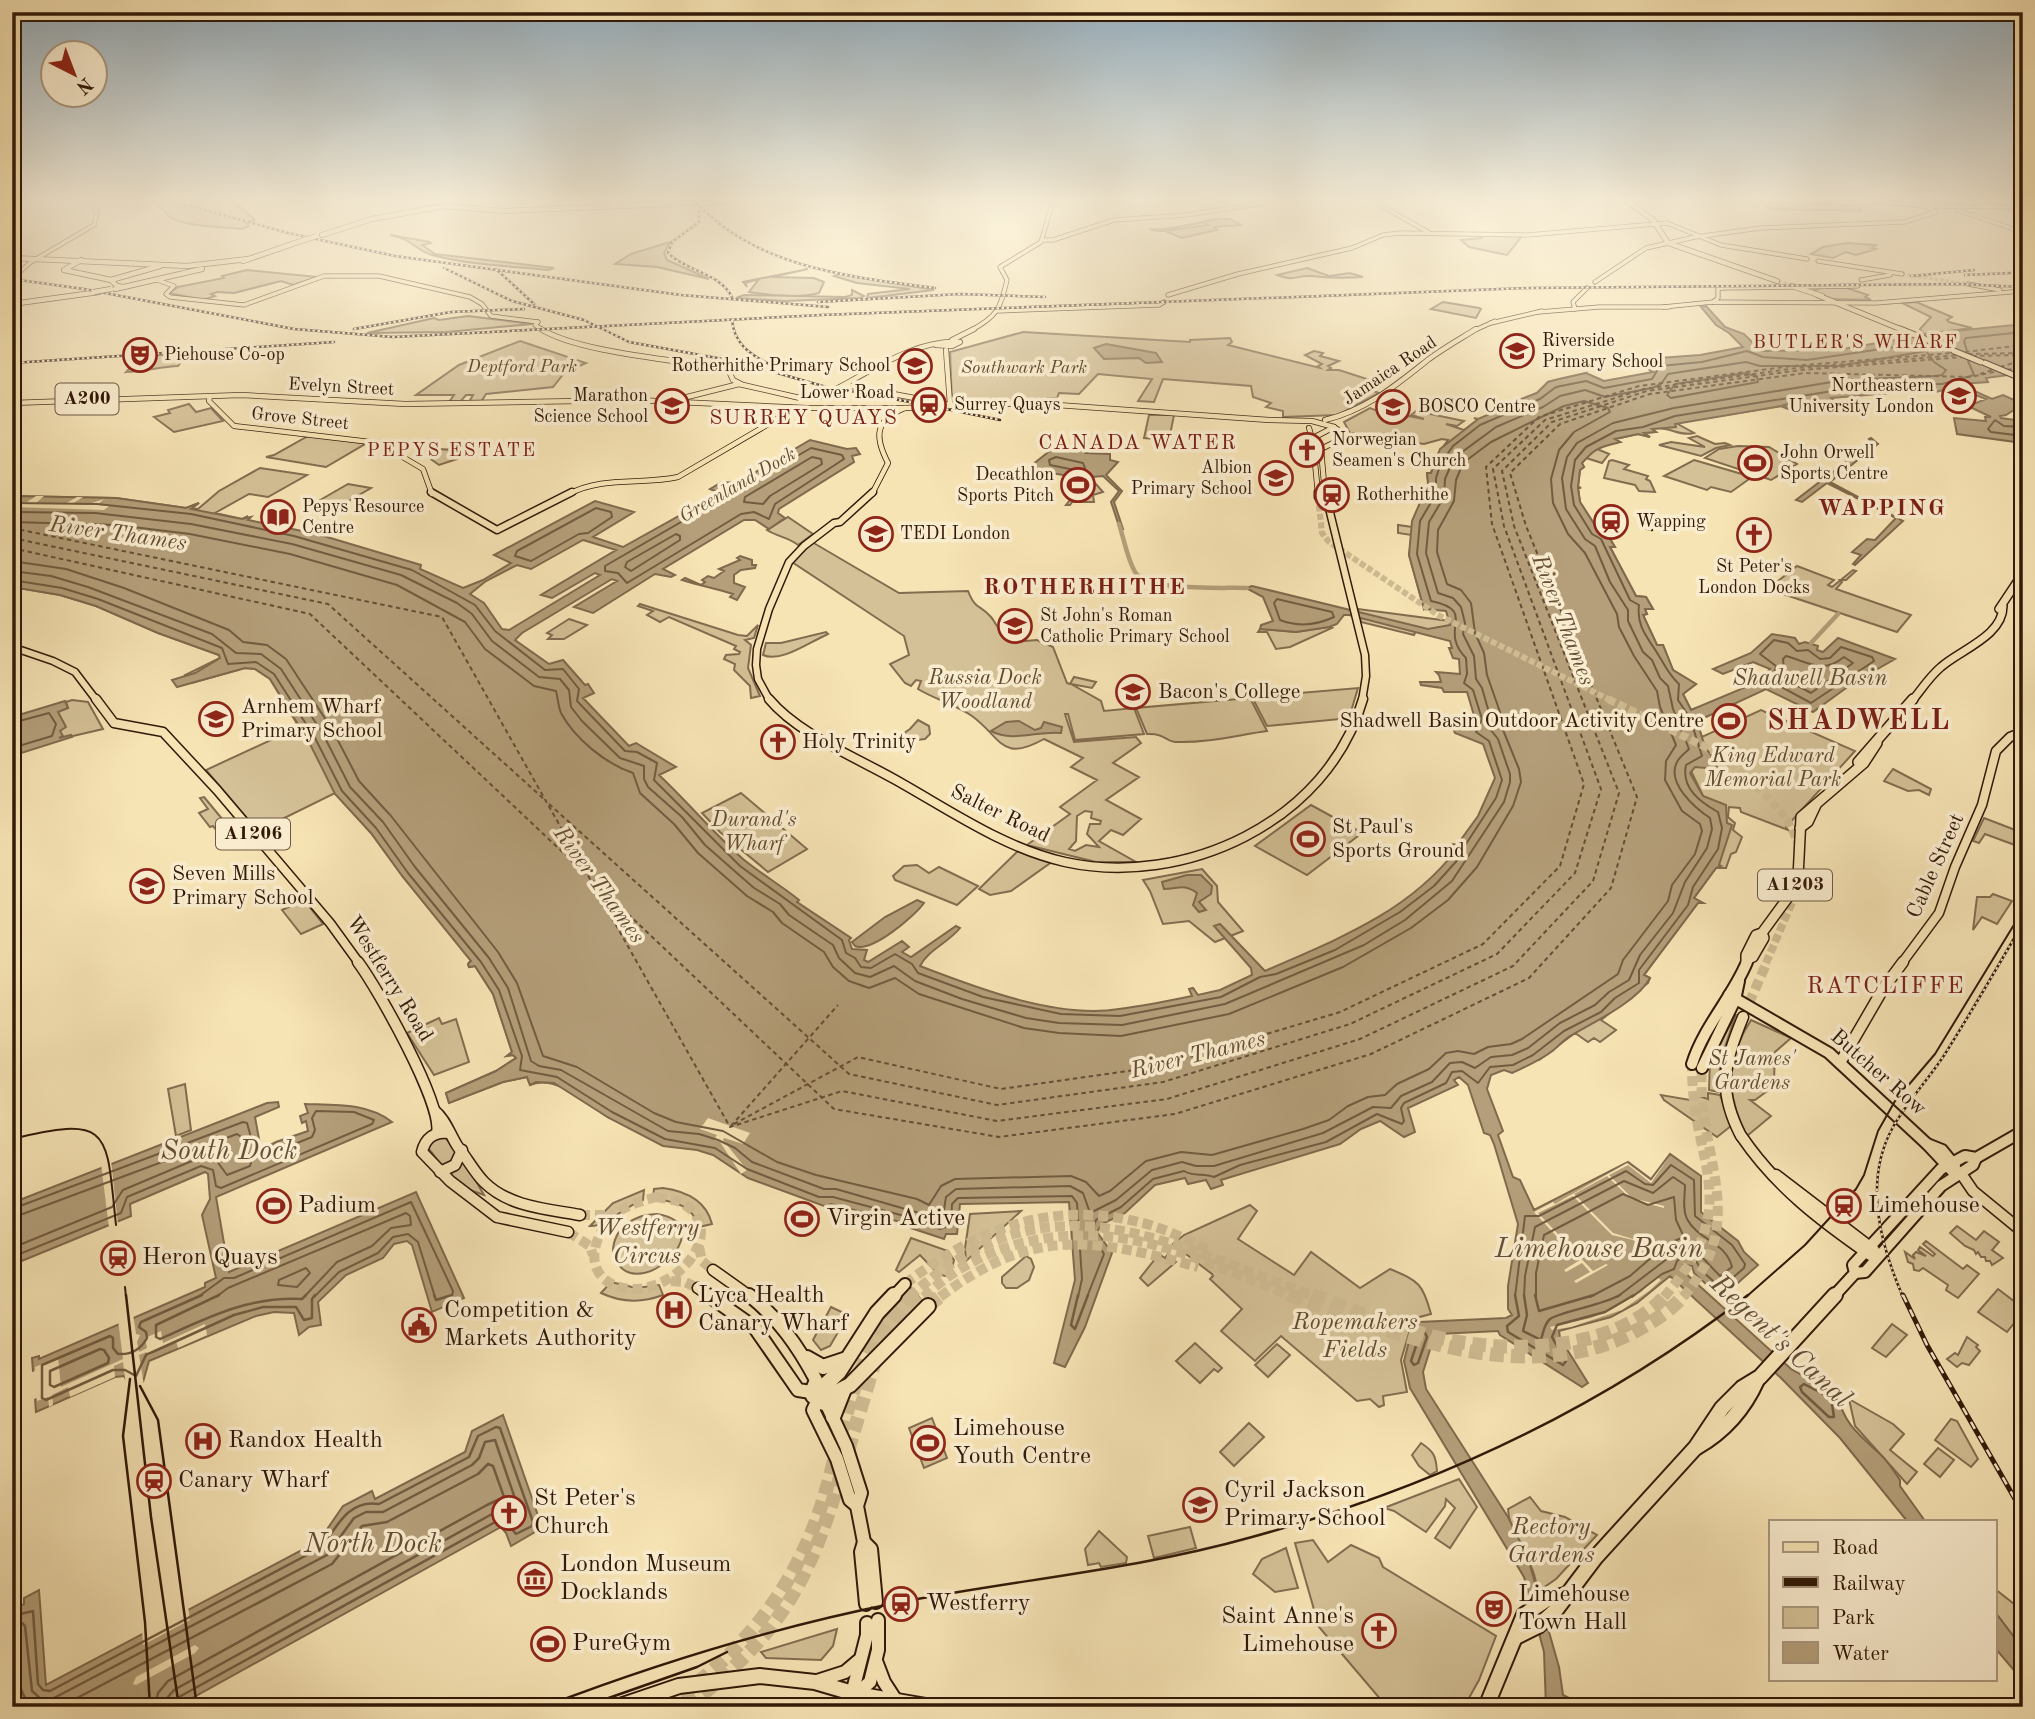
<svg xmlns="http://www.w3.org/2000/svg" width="2035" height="1719" viewBox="0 0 2035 1719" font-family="'Old Standard TT',serif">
<rect width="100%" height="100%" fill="#f7e4b5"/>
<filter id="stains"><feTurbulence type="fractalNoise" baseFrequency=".00286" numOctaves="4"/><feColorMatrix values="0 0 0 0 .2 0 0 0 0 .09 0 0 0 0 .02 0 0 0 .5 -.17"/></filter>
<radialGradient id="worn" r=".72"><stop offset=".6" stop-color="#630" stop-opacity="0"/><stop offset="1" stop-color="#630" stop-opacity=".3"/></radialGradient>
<g fill="#d5c197" stroke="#836c4f" stroke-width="2" fill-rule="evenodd">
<path d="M165,201l16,6 8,-2 -10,-4h55l21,19 -9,3 3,3 -7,3c-17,-2 -58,-2 -72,-12 -6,-5 -8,-10 -16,-15z"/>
<path d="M1761,201l98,5 2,5 -91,-2z"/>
<path d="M1215,219h15l11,6 -27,2 3,3 -35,8 -17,-7 43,-6 -5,-3 -45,9 -9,-2c11,3 55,-7 66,-10z"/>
<path d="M1481,234l36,2 4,1 -14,18 -38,-8 -8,-7 20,-2z"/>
<path d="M390,235l40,7 1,1 -9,2 13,9 119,14 -6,2c-38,-4 -79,-5 -116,-15 -19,-6 -17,-15 -42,-20z"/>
<path d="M670,242l-6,11 3,7 42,19 -52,-12 -42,-3 16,-10z"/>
<path d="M1847,243l29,2 -4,3 4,1 -20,6 -10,-3 -13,6 -22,-4 12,-7z"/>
<path d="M1307,268l22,8 21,-3 13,4c-17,1 -35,1 -52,-1 -15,-1 -15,6 -34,-1z"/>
<path d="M808,269l-36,8 42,1 10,4 -5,11c-21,6 -51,2 -70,-1l10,-13 -14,4 2,4 -4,-5z"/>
<path d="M247,270l70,7 -24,8 -12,-4 -47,12 -17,-1 -6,2 4,2 -11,4 -35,-7 9,-6 46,-9 -2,-2z"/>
<path d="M839,274l95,16 -67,8 1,-4 42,-5 -53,-6 -23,-7z"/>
<path d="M1844,287l24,8 -3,2 6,3 -39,-1 -20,-8 10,-3z"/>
<path d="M852,290l12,6 -4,2 -75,3 -49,-3 8,-3 101,2 7,-2z"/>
<path d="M1443,302l36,6 2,1 -5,9 -45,-9z"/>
<path d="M1916,302l36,15 -5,3 2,2 23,6 -48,6 -4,-5 11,-12 -29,-14z"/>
<path d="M468,316l64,8 -85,8 -80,1 67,-15 5,2z"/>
<path d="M1023,332l167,10v-2l40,-2 2,4 -4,3 92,23 -2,-2 4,-2 -17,-9 9,-4 9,2 -3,3 19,5 -11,5 3,2 -3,2h11l37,12 -11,6 14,5 -41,22 -55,2v-6l-17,-4 5,-4 -18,-6 -2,-11 -88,-7 -9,23 -16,-1 14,-22 -54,-5 -19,20 -20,-1 -2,5h-10l-3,5 -64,-1 -11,2 -1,-3 -16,1 -2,-50z"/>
<path d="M520,341l66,22 -21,9 -12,15 -67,7 -5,8h-12l4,-7h-7l-6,7h-11l5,-7h-38l43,-30z"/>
<path d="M212,351l-2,3 -24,2 -8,10c-18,1 -33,5 -52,6l4,-4 8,-1 5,-6 -20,-3z"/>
<path d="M1586,373l-162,236 -15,-54 3,-20 -14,-2v-8l14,2 10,-29 7,-6 -2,-19h4l4,-15 13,-18 -6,-1 -18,5 -74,-11 -6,-11 26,-14 13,5 7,-4 19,4 -16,-2 -5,7 13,4 8,-6 15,3 -13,-4 5,-4 48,10 -7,5 -11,-2 18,6c13,-11 25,-16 41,-22l-2,-2 34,-13 11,-11z"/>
<path d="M1833,398l-2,1 8,7 -44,6 -14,-6 -105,17 18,10c-16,4 -26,-8 -42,-4l4,3 -12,1 6,4 -12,-3 -23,5 5,3 -12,1 -11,6 12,5 -7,9 -16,-5 -5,6 3,3 -4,3 -2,17 3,1h-3l2,14 18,28 7,1 10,16h-5l26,49 10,1 7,12h-8l2,5 -4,1 14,30h6l10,25 23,14 -13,10 8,16 11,-4 13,7 -19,8 6,16 59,-27 94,41 -69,76 2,3 -47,-18 -1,-4 -11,-1 -1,10 7,6 -2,7 9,7 -6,15 -5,2 -5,14h-10l-22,30 9,5h-5l-54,72 6,3 -2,5 -47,37 15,10 -16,12 -6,-4 -6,4 -13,-9 -36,27 -9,-8 173,-256 -133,-279 12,-68 100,-31z"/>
<path d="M189,404l7,8 15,-4 12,13 -49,11 -20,-15 16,-4 -2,-3z"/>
<path d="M1149,415h25l-5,25 -25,-2z"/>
<path d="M308,436l56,6 1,2 -39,23 -60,-10 8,-2z"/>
<path d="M1697,436l18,8 10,-1 5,2 -14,3 -15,8 -42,-11 12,-3 34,5 -16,-9z"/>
<path d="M467,441l11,4 -21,14 -18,6 -11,-8 11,-4 -6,-4 26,1z"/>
<path d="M1738,446l31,1 28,17 -26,16 -66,-22 14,-9z"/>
<path d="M1612,460l17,5 -5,4 24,7 -2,3 4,2 5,11 -16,-1 -4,-6 -31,-7 5,-17z"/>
<path d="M1694,460l58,17 -21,15 -20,-5 -4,3 -43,-14z"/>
<path d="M260,468l47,7 -39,22 -19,-3 -34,19 27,6 6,-3 -11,7 -225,-27 104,2 70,10 13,-5 -8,5 7,1 21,-18z"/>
<path d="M1076,481l9,1 -5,8 9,-8 6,1 8,9 -10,3 1,7h-22l-2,3h-4l12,-15 -8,-2z"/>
<path d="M348,484l23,4 -31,18 -25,-3z"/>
<path d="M788,517l25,17 -15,11c-10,-8 -20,-8 -31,-15z"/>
<path d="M812,542l87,51 69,-2c8,20 12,13 23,26 7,8 7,17 20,19l2,6 24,-2 16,7 14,36 3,1 4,-7 22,5 -4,6 -21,-4 30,17 3,10 30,-3 10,26 -69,6 -7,-26h-3l9,28 62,-5 5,6 -28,20 26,14 -33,23 35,19 -18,16 -12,-5 -12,11 37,21h-40l-69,-17 43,-31 -10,-7 37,-27 -26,-13 12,-9 -39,-19c-43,24 -42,-1 -72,-23 -15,-11 -38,-17 -54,-27l3,-8 -5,-1 -5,6 -6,-3 -15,-19 19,-9 -5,-19 -112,-74zM1085,811l7,1 -1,6 10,3 -1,3h-10l-3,10 12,13 -13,-2 -11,6 -6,-2 7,-8 1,-25z"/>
<path d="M1797,566l37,14 -6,5 4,2 21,-17 3,1 -10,9h-6l2,2 -6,7 75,26 -14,17 -129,-43z"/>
<path d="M12,580l36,5 205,80 19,13 274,382 68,58h-5c-20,-13 -54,-45 -79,-33l-3,-8 -24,5 -54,21 -3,-10 50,-22 20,-13 -3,-3 -6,1 5,-4 -19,-58 -18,-28 -6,1 -1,-3 3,-4 -68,-83 -32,-44 -36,-40 -77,38 -52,-61 93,-43 -29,-48 -15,-10 -10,-1 -54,15 -6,-8 35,-17 -1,-3 -61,-22 -62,-27 -36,-11 -48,-8z"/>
<path d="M640,604l98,31 9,1 11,-11 -4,13 -9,2 6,5 -3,23 12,28 -9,2 -1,-12 -16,-16 1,-6 -11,-5 2,-4 13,-1 1,-2 -6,-3 2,-3 -67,-29 -9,5 -13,-7 6,-4 -15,-5z"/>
<path d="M1358,609l91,12 4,14 -9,2 -28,-6 -2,4 -53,-13z"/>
<path d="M569,619l18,6 -23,14h-16l4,-4 -5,-2z"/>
<path d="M1329,627l3,1 -42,19 -14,2 -9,-17h-9l2,-3 36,3z"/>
<path d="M826,632l2,2 -4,2c-16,7 -44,27 -61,19l3,-12h15z"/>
<path d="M1358,688l-12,40 -6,-9 -73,7 -15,-29z"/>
<path d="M1250,698l17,33c-29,4 -59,12 -91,11 -10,0 -11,-9 -29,-8l-11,-26z"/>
<path d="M72,700l16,2 15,27 -43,10 -2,-28 10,-3 -2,-6z"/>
<path d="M918,720l11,6 1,8 -5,5 -36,4 21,-14z"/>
<path d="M1893,769l38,20 -2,6 -10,-5 -11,1 -24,-10z"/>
<path d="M741,793l66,56 -39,23 -48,-40 -18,-19z"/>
<path d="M204,797l33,40 -11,5 -13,-16 -3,1 -11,-14 9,-4 -8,-11z"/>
<path d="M1311,805l51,28 -55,42 -52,-29z"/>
<path d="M1984,818l39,15v15l-38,-14 -6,9 -6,-2z"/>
<path d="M1019,850l34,11 -42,30 -21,4 -11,-6z"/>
<path d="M917,865l12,8 10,-6 39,19 -21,19 -62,-25 -2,-4 11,-10z"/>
<path d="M1202,869l15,17 1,16 25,29 -28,11 -26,-21 -26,3 -13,-33 -7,-11z"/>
<path d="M1993,894l19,7 -15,23 -15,-7 -9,13 4,-33h13z"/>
<path d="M304,900l19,24 -22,10 -19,-24z"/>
<path d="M1736,1014l-16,48 -1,30 -10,-2 1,-29z"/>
<path d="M439,1018l3,6 14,-5 13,43 -35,13 -27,-42z"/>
<path d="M1751,1020l40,18 -16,14 -1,29 3,3 -22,16h-5l21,16 -24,20c-18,-35 -22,-66 -4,-102 2,-5 5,-8 8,-14z"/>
<path d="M185,1084l6,46 -15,6 -8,-47z"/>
<path d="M1708,1093l12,2 11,31 -14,11 -53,-37 -3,-5 29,5 9,-4 9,3z"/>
<path d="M433,1137h12l11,14v7l-13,9 -17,-22z"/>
<path d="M463,1159l21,36 -17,-6 -19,-16 10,-6z"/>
<path d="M663,1188c22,3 43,12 49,36l-13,3c-7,-23 -25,-25 -46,-29l1,-9z"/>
<path d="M644,1190l-1,10c-20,7 -36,27 -53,26l23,-23z"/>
<path d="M1250,1205l7,6 -19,28 56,36 17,-23 49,36 30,-19c29,12 33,15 41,45l-15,4 -4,5 -11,37 6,32 -24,4 1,9 -5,2 -9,-8 -13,2 -76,-65 -26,25 -34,-30 21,-22 -32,-30 3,-3 -1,-2 -39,-30 11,-9z"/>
<path d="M1021,1211l-55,50 -1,-13 5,-34z"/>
<path d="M657,1214c70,11 -28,100 -44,38 0,-24 22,-38 44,-38z"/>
<path d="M1957,1226l19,14 8,-9 15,11 -7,8 11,8 -11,7 -2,-4h-4l-1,-4h-4l-3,-5 -2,2 -2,-4 -9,-4 -15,-13z"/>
<path d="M911,1238l37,13 6,9 -3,13 -6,3 -7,-2 -18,-19 -21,17 -3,-2z"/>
<path d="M1926,1241l37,28 4,-4 12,9 -21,24 -12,-8 2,-5 -25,-17 -4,3 -5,-1 -1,-6 -5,-2 -3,-10 10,7 -2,-4 3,-3 10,4 -8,-6 2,-3 13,9 2,-2 -12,-10z"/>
<path d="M1159,1254l6,4 3,-4 8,8 -28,24 -8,-8z"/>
<path d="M1026,1256l5,3 3,8 -5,13 -12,8h-11l-4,-5v-6z"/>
<path d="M611,1282l25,6 23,-3 4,10c-21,8 -41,8 -62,-2z"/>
<path d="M909,1286l16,18 -54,51 -9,-9 25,-39z"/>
<path d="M1998,1289l25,19v4l-16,20 -29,-20z"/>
<path d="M831,1307l17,8 -18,31 -9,4 -8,-10z"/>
<path d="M1892,1324l15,11 -21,22 -14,-9z"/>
<path d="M1967,1337l11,8 -2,2 4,4 -11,14 -7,-2 -5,4 -10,-8 8,-6 3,2z"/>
<path d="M1195,1343l27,25 -4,4 -4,-3 -14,14 -24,-22z"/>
<path d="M1277,1344l13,11 -22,22 -13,-12z"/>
<path d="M1849,1399l44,25 11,10 -14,16 27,22 -10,12 -52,-58z"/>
<path d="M932,1418l15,40 -23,10 -15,-40z"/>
<path d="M1951,1419l6,2 21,38 -7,8 -36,-27z"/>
<path d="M1249,1423l15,14 -30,29 -14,-14z"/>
<path d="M1421,1443c12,8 15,12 16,28l-7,4 -11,-9 -7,-11z"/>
<path d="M1938,1448l16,12 -14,17 -16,-13z"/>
<path d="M1459,1479l18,28 -27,41 -15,-10 20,-30 -9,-9 -1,7 -19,26 -32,-21 -10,-3z"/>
<path d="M1530,1497l11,14 24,6 32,18 -41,44 -19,13c0,-30 -28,-54 -29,-83z"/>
<path d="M1190,1527l6,21 -42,10 -6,-22z"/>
<path d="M1099,1531l28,26 -1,6 -25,4 -2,-4 -11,2 -3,-16z"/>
<path d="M1313,1540l15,22 23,-17 28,13 4,9 113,69 -17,44 -15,27h-77l-68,-80 -24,-84z"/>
<path d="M1286,1548l12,40 -23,4 -22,-18 9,-15z"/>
<path d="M1995,1589l28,22v38l-28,-37z"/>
<path d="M837,1629l-4,17 -12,14 -55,-2 -5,-6z"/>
</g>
<g fill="#b49f7a" stroke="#80694c" stroke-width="2" fill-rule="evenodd">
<path d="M1706,306l19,21 19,7 17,17 76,-1 98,-17 88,-9v53l-15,-2 -22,3 2,4 -29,2 33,15 11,-4 20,9 -17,11 -6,1 1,2 22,3v22l-66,-9 -3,-16 32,3 -1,-4h6l-23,-11 18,-7 -31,-12 -23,6 -6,-3 -95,8 8,8 -21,-6 -34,5 3,3 -6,-2 -106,18 1,3 -24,2 4,3 -12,1 6,4 -12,-3 -23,5 5,3c-21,6 -24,5 -38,21l2,4 -4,3 -2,17 3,1h-3l2,14 18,28 7,1 10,16h-5l26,49 10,1 7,12h-8l2,5 -4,1 14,30h6l10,25 23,14 -13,10 8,16 67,-28 12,-13 -17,-7 -30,12 -10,-5 38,-16 21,-19 23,4 4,6 6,-2 13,4 -1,4 6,2 15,-14 57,21 -42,24 -40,29 -47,-23 -69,32 8,26 11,15 1,7 -22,-2 -5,6 13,23 23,9 1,18 5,2 -13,40 2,1 -5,2 -22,30 9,5h-5l-54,72 6,3c-12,23 -56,44 -78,57 -8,4 -14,12 -21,17 -12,9 -26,15 -39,21l-8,-3 -13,5 -4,14 16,42 -5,4 15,42 7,3 14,30 94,-48 23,17 19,-25 31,22v36l37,29 6,11 14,13 -37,33 -27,-25 -2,-7 -9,-1v6l108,98 47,26c5,28 21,40 41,58 8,7 15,18 21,27v6l25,35h-18l-67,-83 -59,-60 -111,-102 -33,27 -26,14 -52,14 1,7 28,45 -6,4 -82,-52 -2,-4 -60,3 -4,3 -11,35 3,17 82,128 20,41 31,109 4,28 6,3 1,9h-24l-2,-55 -20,-75 -114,-189 -6,-27 4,-16 11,-23 87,-4 6,-3 -4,-6v-23l10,-62 -24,-80 -4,-9 -6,-2 -16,-48 -9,-8 -5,3 4,5 -50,23 7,24 -11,5 -24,-16 -19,8 -21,15 -119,36 2,5 -12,4 -5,-9 -18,4 -3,-6 -30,7 -30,28 -23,11 -5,8 15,21 -27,74 -20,40 -11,-4 21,-83 -6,-78 -109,2 -3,30h-11l-2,5 -33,-11 1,-3 -81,-21 -7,2 -76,-28 -35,-23 -16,-5 -34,-4 -54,-28 -55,-35 -18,-1 -6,3 -3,-8 -24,5 -54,21 -3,-10 50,-22 20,-13 -3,-3 -6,1 5,-4 -19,-58 -18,-28 -6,1 -1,-3 3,-3 -68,-84 -32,-44 -36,-39 -26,-52 -39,-63 -15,-10 -10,-1 -68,19 -5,-7 23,-7 25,-15 -1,-3 -61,-22 -62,-27 -36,-11 -48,-8v-91l104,2 70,10 13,-5 -8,6 51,10 9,-2 -3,3 69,14 104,31 -1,4 43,19 20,-8 28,-17 -17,-8 101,-54 39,11 -41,25 30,10 97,-54 -10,-4 12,-7 15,1 73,-43 37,9 9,-1 4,6 -8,2 2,6 -75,47 -1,4 7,5 -16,11 -14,-9h-11l-81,49 12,6 -4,2 -16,-3 -62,39 -19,-6 43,-26 -5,-2 -90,54 -7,7 34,24 14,-4 22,25 3,-1 6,9 -11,5 46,48 7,-3 40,24 -17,8c30,28 53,57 84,84 18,15 39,27 56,41l-2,2 54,36 -2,2 3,9 15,1 -3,10 4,2 34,-21 7,6 -7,5 9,5 45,-31 4,2c-12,15 -32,22 -40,38 57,22 137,53 199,43 23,-3 49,-8 73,-13l-3,-7 4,-1 5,7 22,-5 32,-15 -1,-7 -37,-42 6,-2 45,47c70,-31 143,-58 191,-121l-5,-4 2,-2 4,1 21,-29 17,-38 -12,-34 -28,-11 -5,-12 26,1 -9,-30h-23l-2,-4 -21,-3 -1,-3h21l-2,-7 -3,-3 24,2 -1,-15 -6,-1 -4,-10h3l-2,-7 -101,-26h-5l-7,9 -8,3 -33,5 -36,-3 1,-4 12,-4 -10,-24 -17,-9 6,-2 176,43 22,-4 -4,-14 -22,-2 -15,-54 3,-34 10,-23 7,-6 -2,-19h4l9,-24 37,-29 -3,-2 4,1 27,-11 -2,-2 34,-13 11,-11 11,-3 27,-6 18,8 49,-9 -12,-7 10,-2 -6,-4 55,-4 43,-8 -14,-14 -13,-8 -15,-18zM583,540l33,10 -75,45 11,3 43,-25 5,2 -91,55 -7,-1 -18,-26 -14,-9 16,-13 31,-16 14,4z"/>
<path d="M1106,344l50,9 6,9 -16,1 -7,-5 -35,1 -10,-11z"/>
<path d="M1871,438l7,6 -48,38 73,39 -48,44 -2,-1 8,-9 -9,-3 15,-13 8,1 21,-22 -69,-35 -25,19 -6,-2 76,-58 -3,-3z"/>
<path d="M1061,442l12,8 11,-3 1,6 25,1v6l8,2 -12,13 16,16 -8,11 9,27h-3l-9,-27 8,-11 -16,-15 -22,2 -54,-9z"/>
<path d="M740,556l12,4v5h4l-1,3 -14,2 -7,5v8l11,4 -8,13 -7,-3 3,-3c-18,-6 -33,-8 -51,-14l3,-2 16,7 4,-3 -3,-2 6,-4 6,2 10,-7 -5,-2 21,-9 -3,-2z"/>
<path d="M65,701l3,7 -10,4 8,15 -6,4 3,5 -4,2 12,-3 1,2 -60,19v-39z"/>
<path d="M1019,721l16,9 6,-2 3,-6 18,5 -1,6c-22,-3 -48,10 -70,-2l15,-9z"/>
<path d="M1187,875h14l11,11 -1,8 -12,8 7,8 -7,2 -6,-7 4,-12c-13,-10 -19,-4 -33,-4l-2,-7z"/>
<path d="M917,900l7,3c-10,14 -53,50 -69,43l-3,-4 33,-25z"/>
<path d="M278,1102l1,5 -24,10 6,33 15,-8 32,-11 -2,-10 -4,2 -2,-7 8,-3 -3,-9c31,1 62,-1 87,18l-176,75 13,75 187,-80 48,106 -32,14 -20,-67 -5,-4 -13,3 -11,14 -37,17 -28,27 3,23 -12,2 -10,8 -5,-22 -20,-1 -18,4 -107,45 -6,21 -12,5 -7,-11 -9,1 -79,35 -4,-54 7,-2v3l166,-72v-4l11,-5 -14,-63 8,-16 -2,-25 -3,-2 -75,32 1,12 -119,49v-62l255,-100z"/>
<path d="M503,1415l38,109 -6,8 -24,14 -5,-13 -5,-6 -325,180h-164v-97l12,-6v-6l15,-8 7,95 273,-144 24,-35 29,-15 3,8 90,-47 7,-21z"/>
<path d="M1995,1612l28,37v32l-28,-33z"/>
</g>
<g fill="#f7e4b5">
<path d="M36,496h8l-8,7 29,1 12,-7h6l-11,7 14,1 18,-6 -7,6 12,1 -5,4 -92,-3v-5h15z"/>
<path d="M708,1118l42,15 -7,11 -19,-6 -1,2 24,30 -6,4 -21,-32 -6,-2 3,-5 -17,-6z"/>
<path d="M1669,1157l-18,26 -23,-18 -19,10 23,23 32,8v2l-33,-9 -24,-23 -33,18 39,39 33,10 -34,-8 -39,-39 -35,17 55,58 13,-7 2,1 -32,18 -2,-2 16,-9 -8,-9 -16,9 -2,-2 16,-10 -8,-8 -16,9 -2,-2 16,-9 -8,-8 -12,6 10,-8 -26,-28 19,-10 2,2 72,-41 24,18z"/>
<path d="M111,1160l7,64 -9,4 -8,-64z"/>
<path d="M1657,1277l4,3 -12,11 -27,19 -51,17 -19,3 -2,-3 41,-9 23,-10 27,-16z"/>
<path d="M133,1314l3,20 4,1 -3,7 2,10 8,-4 -2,-10 16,-7 2,12 42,-19 2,11 -29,13 -2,-7 -28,15 -1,-4 -8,3 5,30 -12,5 -6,-4 -3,-24 -9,4 1,11 -45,20 -2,-10 -16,8 1,10 -4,2 -1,-10 -11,4v-3l-6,2 -1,-27 5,-2v-4l23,-10 3,30 62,-28 -5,-39z"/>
<path d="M188,1606l2,14 -47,25 -1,-15z"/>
<path d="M195,1645l4,3 -4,5 -59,32 -3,-1 3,-7z"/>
</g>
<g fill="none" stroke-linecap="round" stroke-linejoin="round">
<g stroke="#725c40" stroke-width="2">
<path d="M1967,351l-3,-10 2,-3 57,-6"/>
<path d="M1746,373l11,4 1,5 -87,16 -4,-3 8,-11z"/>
<path d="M2023,427l-19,-1 -9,-6 -7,9 3,3 32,4"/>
<path d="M811,448l31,7 2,4 -69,45 -6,15 -15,-7 -13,2 -114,69 -9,-10 -13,-2v-5l114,-66 6,-10 15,-1z"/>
<path d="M812,457l9,2 1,5 -52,32 -7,8 -19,-2 1,-5z"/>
<path d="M1056,457l27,6 2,5 -5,3 -30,-6 -1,-5z"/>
<path d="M12,503l85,1 94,10 103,22 118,34 63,35 20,26 50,39 18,-1 16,20 -2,12 48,50 12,1 20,11 -3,17 86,86 102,74 4,13 9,5 6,9 10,1 24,-14 17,10 6,9 65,24 78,17 59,2 101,-19 39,-20 16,-3 59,-24 65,-38 34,-26 28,-31 2,-8 32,-49 6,-18 -13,-39 -13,-9 6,-13 -9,-29 -9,-7 3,-9 -1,-16c-29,-29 13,-47 -35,-57l-14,-47 3,-33 16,-27v-16l5,-15 12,-17 27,-21 60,-26 16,-12 30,-6 18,7 48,-9 8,-13 42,-4 45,-11 16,6 44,3 115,-17"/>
<path d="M596,508l15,4 1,5 -24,16 -9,1 -48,27 -16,-5 2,-5z"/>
<path d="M12,512l83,1 96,11 101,20 109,31 56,28 15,11 20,27 47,36 21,2 9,11 2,17 11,14 38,37 24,8v13l4,8 34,30 23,28 49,43 26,16 9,11 44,30 6,13 16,15 15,4 24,-11 21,15 47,18 64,19 33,5 63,2 103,-21 139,-59 41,-25 47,-39 52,-79 6,-20v-8l-12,-35 -8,-10v-13l-8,-28 -6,-9 -2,-23 -11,-22 2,-11 -4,-16 -8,-9 -15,-5 -12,-40 3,-31 15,-25 1,-18 9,-21 42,-31 47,-20 17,-11 25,-6 20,7 47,-9 9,-4 7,-10 78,-12 14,4h79l87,-15 8,11 12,8 -4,5 -7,1 -91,4 -170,28 -61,15 -36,20 -10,14 -5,21 4,31 19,30 10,7 15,36 18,28v11l15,31 9,8 8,18 8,8 5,23 16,40c-4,4 -10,8 -12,13 -11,21 18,46 33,56l2,11 -5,19 -22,34 -12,31 -33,42 -11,25 -20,12 -14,13 -35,18 -32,25 -16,7 -21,2 -16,11 -13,-6 -12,1 -18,19 -31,14 -10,12 -18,-1 -50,26 -109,33h-18l-14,-4 -30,8 -36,30 -26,13 -7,-20 -13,-7 -114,3 -10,8 -3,19 -3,3 -104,-30h-12l-72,-27 -17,-14 -17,-8 -19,-6 -31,-3 -107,-61 -22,-4 -8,-5 -23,-73 -19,-30 -74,-91 -32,-45 -33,-35 -27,-53 -42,-65 -20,-15 -25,-1 -24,-19 -124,-47 -37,-11 -39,-5"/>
<path d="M12,522l105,3 73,9 100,20 107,31 68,37 20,27 49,37 22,5c2,7 2,15 5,22 14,26 45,51 72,60l7,20 34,31 24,29 49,43 26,16 9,11 42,29 9,15 16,14 20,7 26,-10 24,16 105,34 35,5 62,3 108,-22 114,-47 68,-39 37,-28 29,-33 36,-61 8,-24 -2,-13 -18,-44 -1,-13 -13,-37 -3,-22 -9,-20 -4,-30 -10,-13 -14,-6 -10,-32 1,-22 16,-29 2,-21 7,-17 28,-21 73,-36 20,-5 24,7 2,4 -36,20 -15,18 -8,29 2,24 15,31 17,19 32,61 2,13 15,29 23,35 3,16 16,38 -10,16 -1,19 17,31 18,13 2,7 -7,23 -23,31 -4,16 -45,59 -5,14 -96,65 -11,5 -23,3 -14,7 -16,-3 -12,2 -17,16 -32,15 -12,11 -17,2 -20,9 -19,14 -26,9 -91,26 -31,-3 -35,9 -36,30 -11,5 -13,-14 -15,-6 -116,3 -14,7 -12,19 -12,-6 -101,-24 -39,-13 -54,-31 -47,-9 -22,-9 -77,-46 -34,-11 -26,-73 -19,-31 -107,-136 -32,-35 -27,-52 -46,-70 -19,-14 -24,-3 -14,-12 -105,-42 -58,-19 -54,-8"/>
<path d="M676,534l4,2v4l-49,31 -6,-4 2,-5z"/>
<path d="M12,580l50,8 36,11 124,49 6,16 28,-2 18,12 41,64 27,53 34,37 32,45 73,89 18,28 23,66 -2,14 37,7 55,35 53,27 50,9 32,21 72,28h14l79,21 28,11 11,-4 1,-21 6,-6 114,-2 5,7 5,76 -4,18"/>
<path d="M1277,599l55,13 2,5c-17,8 -36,10 -54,3l-6,-17z"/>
<path d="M1774,640l14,3 9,8 11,-1 12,9 10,-1 11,-11 31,10 2,4 -63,42 -39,-21 4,-16 -16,-12z"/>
<path d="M1786,656c24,7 37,18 58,1l9,6 -42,30 -26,-14 -2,-20z"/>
<path d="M12,723l37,-10 7,11 -4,12 -40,12"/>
<path d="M12,1209l231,-87 4,1 8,29 7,5 50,-20 3,-7 -3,-12 4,-7 38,1 20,8 -2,4 -151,64 -5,-2 -3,-16 -12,-4 -74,31 -6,16 -109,44"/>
<path d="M12,1218l225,-84 6,4 8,24 -1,4 -23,9 -11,-15 -17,-2 -76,32 -11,17 -100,41"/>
<path d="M306,1268l4,5 -13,14 -19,-2 1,-5z"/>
<path d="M198,1297l26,-19h10l177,-76 42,89 -1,5 -3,1"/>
<path d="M216,1297l12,-9 178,-75 4,3 1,9 -20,3 -19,18 -35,16 -33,35"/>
<path d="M314,1297l25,-25 39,-19 15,-16 15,-3 10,8 17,55"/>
<path d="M1087,1297l17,-43 -13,-20 5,-14 25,-13 32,-28 31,-8c10,6 19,2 30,6l26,-12 86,-23 51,-28 25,10 2,-3 -3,-13 3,-5 42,-20 6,-11 10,-1 16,12 12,-16 23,-2 20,-10 31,-24 37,-19 14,-14 24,-15v-13l49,-65 5,-18 25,-38 4,-21 -4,-16c-18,-10 -37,-24 -32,-47l16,-9 -12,-38 -12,-18 1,-16c-10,-9 -13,-17 -20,-28 -10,-17 -23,-29 -20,-51l-9,-5 -29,-61 -9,-5 -18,-29 -3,-19 4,-26 11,-13 30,-16 27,-4 32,-11 170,-27 52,-5h45l32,-9 -6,-14"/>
<path d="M1515,1297l10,-81h14l87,-45 19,13 8,1 18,-20 23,15 1,36 37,29 13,19 -1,4 -23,20 -19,-17 -6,-10 -13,-4 -6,4 -3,8 -12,5 -30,23"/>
<path d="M1524,1297l1,-21 10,-49 89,-46 29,12 20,-16 12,8c0,11 -3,24 2,34 11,21 39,23 45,48l-12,9 -21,-22 -19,-5 -63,48"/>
<path d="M1536,1297v-24l8,-38 79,-41 25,11 26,-8 2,23 8,17 -17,7 -37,32 -40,21"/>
</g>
<g stroke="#725c40" stroke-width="2.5">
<path d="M202,1295l-61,27 -2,5 7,5 1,6c-6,11 -16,17 -29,16l-5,-6v-10l-3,-2 -68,29v33l4,2 67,-30h12l11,6 10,-21 88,-40 29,-8h33l8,13 8,-2v-19l3,-4"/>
<path d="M219,1295l-63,30v12l4,2c47,-21 89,-43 142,-40l4,-4"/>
<path d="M434,1295l2,5 16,-5"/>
<path d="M1078,1295l-7,30 4,4 13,-34"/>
<path d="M1515,1295l4,21 -12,10 1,6 55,33 3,-4 -14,-24 5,-12 48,-13 29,-17"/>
<path d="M1524,1295l3,20 -4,16 18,9c2,-7 3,-16 9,-21 9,-7 53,-14 70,-24"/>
<path d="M1535,1295l4,16 55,-16"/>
<path d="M1425,1333l2,4 -9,26 -4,2 -3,-4 9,-27z"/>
<path d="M100,1349l4,1 5,8 -1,5 -54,24 -4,-2v-14z"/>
<path d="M1804,1384l27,14 3,19h-5l-27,-25 -2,-5z"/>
<path d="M12,1616l21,-5 5,73 5,6 7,1 272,-144c15,-21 27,-48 57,-43l90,-47 9,-21 18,-9 4,1 33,94 -1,4 -16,8 -10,-12 -9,-1 -318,176 -4,10"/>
<path d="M12,1625l10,-2 3,3 7,65 9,8h11l275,-144 27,-37 12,-6h17l89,-47 7,-7 6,-16 10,-2 26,76 -1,4 -15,-8 -13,2 -318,176 -7,8 -1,9"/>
<path d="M12,1635l4,3c1,25 -3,51 17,69"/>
<path d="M60,1707l272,-143 30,-38 25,-4 91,-48 10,-10 5,2 11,31 -17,8 -319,176 -10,12 -3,14"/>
</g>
<g stroke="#b49f7a" stroke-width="4.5">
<path d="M1119,524c5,15 8,34 16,48 12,20 89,15 112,16"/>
<path d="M1811,643l27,-29"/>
</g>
<g stroke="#654e35" stroke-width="2" stroke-dasharray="4.5 3.5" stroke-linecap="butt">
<path d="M1965,352l58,-7"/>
<path d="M1968,354l55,-1"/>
<path d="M1972,356l51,-1"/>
<path d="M2000,367l23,-7"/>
<path d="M2007,370l16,-4"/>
<path d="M1980,374l15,-5"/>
<path d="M12,528l430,89 288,510 112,-36 155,30 170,-22 193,-60 153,-73 80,-85 26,-88 -105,-267 -12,-55 50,-49 95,-31 154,-21 162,-13"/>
<path d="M12,538l316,66 217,196"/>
<path d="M12,548l298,66 279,263"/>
<path d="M549,804l300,270 148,31 166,-23 187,-58 147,-70 78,-81 26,-84 -97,-263 -11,-57 52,-49 99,-31 153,-21 162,-13"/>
<path d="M593,881l241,228 165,28 176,-23 196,-60 158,-76 82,-90 26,-91 -111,-271 -16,-53 50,-49 90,-30 155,-21 166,4 27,-6"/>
<path d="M734,1124l124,-67 143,32 155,-22 184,-55 143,-68 77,-78 24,-82 -92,-260 -6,-57 53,-50 100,-31 153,-20 160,-13"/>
<path d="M731,1126l107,-121"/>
</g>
<path stroke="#cfbb92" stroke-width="3.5" stroke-dasharray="3.5 2" stroke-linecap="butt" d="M1902,274l66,10"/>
<path stroke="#cfbb92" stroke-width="6" stroke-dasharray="6 2.5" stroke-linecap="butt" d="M1318,497l4,36 7,9 109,73 174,86"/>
<g stroke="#cfbb92" stroke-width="8" stroke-dasharray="8 3.5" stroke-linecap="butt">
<path d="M1608,699l112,55 52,47 16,20 11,25"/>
<path d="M1766,963l33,-77"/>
</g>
<g stroke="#cfbb92" stroke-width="10" stroke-dasharray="10 5" stroke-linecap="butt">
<path d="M1743,1017l24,-55"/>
<path d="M656,1197c8,2 19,2 26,6 54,31 -20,106 -70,81 -31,-15 -16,-55 5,-71 12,-9 25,-12 39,-16z"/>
<path d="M580,1215h32"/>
<path d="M568,1232l22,14 3,9"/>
<path d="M699,1247l3,14 11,9"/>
<path d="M671,1281l14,1 13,6"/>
</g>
<path stroke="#cfbb92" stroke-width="4.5" stroke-dasharray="4.5 2" stroke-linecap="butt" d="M1777,281l15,5"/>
<g stroke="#cfbb92" stroke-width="10" stroke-dasharray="10 5" stroke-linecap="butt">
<path d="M905,1284c74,-57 151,-86 245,-59 20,6 39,16 59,25"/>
<path d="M909,1297c142,-129 256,-53 408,0"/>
<path d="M924,1297c55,-54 139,-72 214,-56 53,11 105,37 156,56"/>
<path d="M940,1297c92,-70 153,-59 258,-30"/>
<path d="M1664,1297c83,-95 27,-130 28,-233"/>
<path d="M1683,1297c69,-79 13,-141 19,-229"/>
</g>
<g stroke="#cfbb92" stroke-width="14" stroke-dasharray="14 7" stroke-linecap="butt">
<path d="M1289,1295c104,38 231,92 339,40 21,-11 41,-22 56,-40"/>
<path d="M1312,1295c43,15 87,35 132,44 67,15 173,12 222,-44"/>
<path d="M928,1306l14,-11"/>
<path d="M886,1342l23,-31 17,-16"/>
<path d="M848,1451l26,-87"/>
<path d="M663,1707c78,-50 134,-120 161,-210 21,-69 30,-151 87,-202"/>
<path d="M686,1707c93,-71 122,-122 155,-233"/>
</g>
<g stroke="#311807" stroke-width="5">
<g id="major-far5">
<path d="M1373,201l55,31"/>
<path d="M1873,201l53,5"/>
<path d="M1921,206l102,1"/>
<path d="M1957,210l66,22"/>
<path d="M1042,240h11l61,-20 72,-5 90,-14"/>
<path d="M1818,261l84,13"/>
<path d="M14,277l17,-15 63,-37 3,-13 -6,-11"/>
<path d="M157,280l17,6 -8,8 4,3 74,8 80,-29h55l91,21 12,7 9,12 47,6"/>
<path d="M1861,280l29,-5"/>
<path d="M1595,282l51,-34 49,-11 66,-9 143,-6 32,-10 -8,-5"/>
<path d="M1968,284l32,6"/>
<path d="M1168,295l70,-21 114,-26 31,-13 17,-2 128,2 139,-12 54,22 86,14"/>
<path d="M1713,302l5,-4v-9l4,-1 136,-2"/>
<path d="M1663,307l50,-5 163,1 147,-12"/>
<path d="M1575,309l-2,-7 14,-14"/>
<path d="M998,311l161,-6 5,-3"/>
<path d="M1539,312l60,-5h70"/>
<path d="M538,322l-3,3 9,6"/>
<path d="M1491,323l51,-12"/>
<path d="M970,331c28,-15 30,-22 37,-51l-7,-13 41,-25 12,-41"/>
<path d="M1473,331l22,-10"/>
</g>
</g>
<g stroke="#311807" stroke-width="6">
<g id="major-far4">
<path d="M541,329c38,24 139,31 187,40l5,11 8,4"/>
<path d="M952,340l22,-11"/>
<path d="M946,350l4,54"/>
<path d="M846,385l100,19"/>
<path d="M838,388c36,-19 80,-49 122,-46l-8,4 -16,-1"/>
<path d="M210,396l-1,5 25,25 145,17 44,26 9,25"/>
<path d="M675,400l64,-16 61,14 19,-1"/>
<path d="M12,403l229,-8 164,9 230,-4 172,8h98l124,-5 240,17 43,1 22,6"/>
<path d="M1325,420c42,-10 71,-35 104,-61 15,-11 31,-20 47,-30"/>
<path d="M1309,428l4,14"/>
<path d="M1315,437l19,-10"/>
<path d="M1313,442l5,52"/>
<path d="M569,494c34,-18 72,-9 109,-17l118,-69"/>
<path d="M872,494l16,-31c-14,-27 -13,-43 17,-55"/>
<path d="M1325,494l-4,-45 26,-13 -13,-9"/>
</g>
</g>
<g stroke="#311807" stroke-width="9">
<g id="major-far3">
<path d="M431,492l66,38 75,-38"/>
<path d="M1318,492v5"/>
<path d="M1325,492l40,163 1,21 -4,25"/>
<path d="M12,647l41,14 22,11 22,29"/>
<path d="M770,701l-12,-22 -2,-14 1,-16 12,-40 20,-47 15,-16 30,-23 6,-1 33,-30"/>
</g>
</g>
<g stroke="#311807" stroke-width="11">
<g id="major-far2">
<path d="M96,699l18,24 49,9 54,58 113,133 29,40"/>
<path d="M769,699c28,34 86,58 125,80 54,30 109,69 171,83 119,26 263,-40 298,-163"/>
<path d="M1902,963l37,-50 16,-46 27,-62 14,-54 14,-14 13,-5"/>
</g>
</g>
<g stroke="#311807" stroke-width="13">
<g id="major-far1">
<path d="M358,962c20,27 85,142 79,171"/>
<path d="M1840,1063l43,-74 20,-27"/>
<path d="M435,1111c11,9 15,24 23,36 9,11 16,25 26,35 25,25 63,27 96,33"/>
<path d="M449,1133c-14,-2 -24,5 -27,19l28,29 47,36 71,15"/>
<path d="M1741,1136c-24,-46 -17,-72 2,-119"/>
<path d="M1742,1137c34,50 79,84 128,118"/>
<path d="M440,1172l15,-7 7,-15"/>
<path d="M1960,1172l13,19 50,41"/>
<path d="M1776,1175l98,75"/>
<path d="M713,1270l38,27"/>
<path d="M698,1288l13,9"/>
</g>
</g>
<g stroke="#311807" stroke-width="16">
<g id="major">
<path d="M708,1295l47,33 43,62 13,2"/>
<path d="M749,1295c30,24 49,51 67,85l-5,12"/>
<path d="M817,1402l-4,8 24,49 13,41 7,6"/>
<path d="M818,1402l9,3 19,41 15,47 -4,13 7,36 7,7 5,53"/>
<path d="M864,1542l-3,10 5,52"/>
<path d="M876,1661l8,21 11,17"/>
<path d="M817,1681l28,-9 13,-11"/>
<path d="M856,1694l14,-12 8,-32v-30"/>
<path d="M856,1694l-2,-8 13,-51v-12"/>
</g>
</g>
<g stroke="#311807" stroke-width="6">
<g id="highway-far5">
<path d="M1627,201l26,19 15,23 109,38"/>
<path d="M697,203l34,-2"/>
<path d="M322,235l50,-16 72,-13 60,5 189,-8"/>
<path d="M12,258l175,8 61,-7"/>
<path d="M81,260l-17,10 47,10 6,6 6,1"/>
<path d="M243,261l61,-21"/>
<path d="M111,280l49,-14"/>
<path d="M1792,286l30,10"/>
<path d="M115,289l87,-20"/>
<path d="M1817,295l88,36"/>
<path d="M12,304l87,-12"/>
</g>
</g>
<g stroke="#311807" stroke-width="7">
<g id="highway-far4">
<path d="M1900,329l50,20"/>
<path d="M1954,351l27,11"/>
<path d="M1985,363l38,16"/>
</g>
</g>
<g stroke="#311807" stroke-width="10">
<g id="highway-far3">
<path d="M1999,609l22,-33 -2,-1"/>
<path d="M1912,701c9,-11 18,-25 29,-34 19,-17 62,-31 62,-61"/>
</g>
</g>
<g stroke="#311807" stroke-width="12">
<g id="highway-far2">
<path d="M1858,762l55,-63"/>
<path d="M1800,828l8,-6 8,-17"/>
<path d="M1748,959l5,-2 11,-19 -2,-5"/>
<path d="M1746,963v-8l10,-20 6,-2 30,-41 6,-14 3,-61 63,-54 13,-20"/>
</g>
</g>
<g stroke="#311807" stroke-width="14">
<g id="highway-far1">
<path d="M1729,995l100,58 98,91 29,31"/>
<path d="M1692,1064c12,-38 40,-66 55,-102"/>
<path d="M1702,1068l33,-68 4,-19"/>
<path d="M1927,1144l15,6 13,16"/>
<path d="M1855,1273l10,-1 76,-86 32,-21 3,-7"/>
<path d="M893,1297l12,-13"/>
<path d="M1833,1297l22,-24 -2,-8 88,-96 24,-13 11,2 47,-27"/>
</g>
</g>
<g stroke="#311807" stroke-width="18">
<g id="highway">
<path d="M807,1358l16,9 21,-7"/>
<path d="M813,1396l26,-24 38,-59 17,-18"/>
<path d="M817,1402l33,-17 78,-79"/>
<path d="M833,1417l11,-28"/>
<path d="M1697,1447c28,-16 47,-38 60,-67"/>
<path d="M1518,1636l20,-10 17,-15 40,-53 101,-111 26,-39 20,-20 18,-11 75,-82"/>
<path d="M625,1706l36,-5 4,6"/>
<path d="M617,1707l62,-21 81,-10 55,6 41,12 76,13"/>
<path d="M846,1707l10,-13"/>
<path d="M1486,1707l38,-92 22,-15 19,-5"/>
</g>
</g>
<use href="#major-far5" stroke="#f7e4b5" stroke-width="3.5"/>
<use href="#major-far4" stroke="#f7e4b5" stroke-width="4.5"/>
<use href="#major-far3" stroke="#f7e4b5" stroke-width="6"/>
<use href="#major-far2" stroke="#f7e4b5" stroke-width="8"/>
<use href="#major-far1" stroke="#f7e4b5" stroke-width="10"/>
<use href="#major" stroke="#f7e4b5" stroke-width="12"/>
<use href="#highway-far5" stroke="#f7e4b5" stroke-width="4.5"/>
<use href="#highway-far4" stroke="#f7e4b5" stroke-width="5"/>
<use href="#highway-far3" stroke="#f7e4b5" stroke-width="7"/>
<use href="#highway-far2" stroke="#f7e4b5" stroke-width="9"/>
<use href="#highway-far1" stroke="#f7e4b5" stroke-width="10"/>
<use href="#highway" stroke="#f7e4b5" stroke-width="14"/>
<g stroke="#311807" stroke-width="2">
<path d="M12,1139c101,-25 94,-7 104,86"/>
<path d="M125,1287l1,10"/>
<path d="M1746,1297l59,-52 51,-56 8,-14 14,-44 17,-30 40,-47 88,-144"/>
</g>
<g stroke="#311807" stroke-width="2.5">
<path d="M126,1295l25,222 28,190"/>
<path d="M130,1379l-7,57 22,186 5,85"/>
<path d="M140,1386l18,34 39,287"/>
<path d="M543,1707c115,-44 232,-80 353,-104 118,-23 239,-33 356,-66 179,-49 349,-128 496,-242"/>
<path d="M583,1707l114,-40 30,-15"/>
</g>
<g stroke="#311807" stroke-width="2.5">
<g id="rail-far1">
<path d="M173,201l115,32 107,23 286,39 147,12"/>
<path d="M695,201c60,67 156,76 240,87"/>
<path d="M699,208v14l-27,20 -4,11c19,19 51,19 64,44"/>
<path d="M444,268l68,33 72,19 45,22 110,20 94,27"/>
<path d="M496,269l38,35"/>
<path d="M1965,275l45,-2"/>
<path d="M1911,276l63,-6"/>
<path d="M12,279l72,10 210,40 99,8 428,-22 708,-27 428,-4 66,3"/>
<path d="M818,302l142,-8 85,3"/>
<path d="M732,320c2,23 17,34 37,44"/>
<path d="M354,329l97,-17 73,-3"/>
<path d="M12,363l322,-21"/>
<path d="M840,389l86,16"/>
<path d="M946,409l54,11"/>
<path d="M1644,528l8,2"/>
<path d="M1903,1297c-23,-53 -40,-116 -10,-170 14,-25 34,-46 50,-70 28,-44 54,-89 80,-134"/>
</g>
</g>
<g stroke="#311807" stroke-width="5">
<path id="rail" d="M1903,1295l24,50 96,168"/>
</g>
<use href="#rail-far1" stroke="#faedcf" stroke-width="2" stroke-dasharray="2.5" stroke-linecap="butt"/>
<use href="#rail" stroke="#faedcf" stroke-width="2.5" stroke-dasharray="8" stroke-linecap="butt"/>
<g stroke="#311807" stroke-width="6" stroke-linecap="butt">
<path id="major-bridge" d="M833,391l5,-3"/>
</g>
<g stroke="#311807" stroke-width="6" stroke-linecap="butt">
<g id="highway-bridge">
<path d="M304,240l13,-4"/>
<path d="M94,292l17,-3"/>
</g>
</g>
<use href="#major-bridge" stroke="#f7e4b5" stroke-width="4.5"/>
<use href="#highway-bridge" stroke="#f7e4b5" stroke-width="4.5"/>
</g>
<linearGradient id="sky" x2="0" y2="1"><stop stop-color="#93acbc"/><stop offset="0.45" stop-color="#fbf3de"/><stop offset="1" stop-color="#fbf3de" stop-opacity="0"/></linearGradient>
<rect width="2035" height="442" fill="url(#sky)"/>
<defs>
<g id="school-ring" transform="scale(1.75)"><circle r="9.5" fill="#faedcf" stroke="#8f2418" stroke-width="1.5"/><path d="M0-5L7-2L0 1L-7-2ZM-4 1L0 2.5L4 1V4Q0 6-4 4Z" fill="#8f2418"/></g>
<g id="theatre-ring" transform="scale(1.75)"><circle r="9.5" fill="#faedcf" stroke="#8f2418" stroke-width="1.5"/><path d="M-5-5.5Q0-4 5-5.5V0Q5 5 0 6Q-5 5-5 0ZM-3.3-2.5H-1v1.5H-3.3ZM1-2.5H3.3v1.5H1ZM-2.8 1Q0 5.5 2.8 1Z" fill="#8f2418"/></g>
<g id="university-ring" transform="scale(1.75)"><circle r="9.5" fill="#faedcf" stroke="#8f2418" stroke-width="1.5"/><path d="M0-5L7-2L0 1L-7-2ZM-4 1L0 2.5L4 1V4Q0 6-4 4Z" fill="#8f2418"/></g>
<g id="station-ring" transform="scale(1.75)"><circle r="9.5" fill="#faedcf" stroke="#8f2418" stroke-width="1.5"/><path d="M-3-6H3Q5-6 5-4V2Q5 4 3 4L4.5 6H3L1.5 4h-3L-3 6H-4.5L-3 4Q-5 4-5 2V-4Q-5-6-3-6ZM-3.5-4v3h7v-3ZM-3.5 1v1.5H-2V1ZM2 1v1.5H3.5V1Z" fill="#8f2418"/></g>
<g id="church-ring" transform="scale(1.75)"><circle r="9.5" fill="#faedcf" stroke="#8f2418" stroke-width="1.5"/><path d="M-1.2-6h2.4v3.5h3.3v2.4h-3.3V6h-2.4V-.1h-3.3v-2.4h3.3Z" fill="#8f2418"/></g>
<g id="stadium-ring" transform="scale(1.75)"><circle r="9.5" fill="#faedcf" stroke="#8f2418" stroke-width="1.5"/><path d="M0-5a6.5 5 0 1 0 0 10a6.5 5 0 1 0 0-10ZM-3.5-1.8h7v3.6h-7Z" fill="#8f2418"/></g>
<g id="library-ring" transform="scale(1.75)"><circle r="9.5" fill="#faedcf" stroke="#8f2418" stroke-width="1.5"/><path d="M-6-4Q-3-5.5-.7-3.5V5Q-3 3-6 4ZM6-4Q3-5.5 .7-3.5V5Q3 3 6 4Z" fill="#8f2418"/></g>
<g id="hospital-ring" transform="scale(1.75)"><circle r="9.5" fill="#faedcf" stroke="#8f2418" stroke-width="1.5"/><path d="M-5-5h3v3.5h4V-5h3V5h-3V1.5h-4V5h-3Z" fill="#8f2418"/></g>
<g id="civic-ring" transform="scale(1.75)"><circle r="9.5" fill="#faedcf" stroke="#8f2418" stroke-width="1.5"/><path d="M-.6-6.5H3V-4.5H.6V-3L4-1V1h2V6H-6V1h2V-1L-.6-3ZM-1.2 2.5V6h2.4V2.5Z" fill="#8f2418"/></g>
<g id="museum-ring" transform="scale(1.75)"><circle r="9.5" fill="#faedcf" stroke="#8f2418" stroke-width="1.5"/><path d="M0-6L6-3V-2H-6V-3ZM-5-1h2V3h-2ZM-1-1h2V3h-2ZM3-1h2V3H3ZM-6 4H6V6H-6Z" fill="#8f2418"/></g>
</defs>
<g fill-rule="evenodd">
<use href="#school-ring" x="1517" y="351"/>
<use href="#theatre-ring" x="140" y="355"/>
<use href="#school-ring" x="915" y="366"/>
<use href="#university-ring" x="1959" y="396"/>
<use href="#station-ring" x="929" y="405"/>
<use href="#school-ring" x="672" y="406"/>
<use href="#university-ring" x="1393" y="407"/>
<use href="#church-ring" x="1307" y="450"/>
<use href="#stadium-ring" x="1755" y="463"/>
<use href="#school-ring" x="1276" y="478"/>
<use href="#stadium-ring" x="1078" y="485"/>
<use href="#station-ring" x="1332" y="495"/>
<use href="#library-ring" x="278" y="517"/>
<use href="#station-ring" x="1611" y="522"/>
<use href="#university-ring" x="876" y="534"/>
<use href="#church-ring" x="1754" y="535"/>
<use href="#school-ring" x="1015" y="626"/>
<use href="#school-ring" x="1133" y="692"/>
<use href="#school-ring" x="216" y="719"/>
<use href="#stadium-ring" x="1729" y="721"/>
<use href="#church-ring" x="778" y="742"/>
<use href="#stadium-ring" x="1308" y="839"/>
<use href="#school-ring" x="147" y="886"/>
<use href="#stadium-ring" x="274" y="1206"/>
<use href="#station-ring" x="1844" y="1206"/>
<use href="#stadium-ring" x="802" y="1219"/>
<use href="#station-ring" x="118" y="1258"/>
<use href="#hospital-ring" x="674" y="1310"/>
<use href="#civic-ring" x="419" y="1325"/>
<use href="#hospital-ring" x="203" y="1441"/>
<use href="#stadium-ring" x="928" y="1443"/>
<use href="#station-ring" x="154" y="1481"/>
<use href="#school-ring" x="1200" y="1505"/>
<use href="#church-ring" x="509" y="1513"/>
<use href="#museum-ring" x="535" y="1579"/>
<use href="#station-ring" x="901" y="1604"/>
<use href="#theatre-ring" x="1494" y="1609"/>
<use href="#church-ring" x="1379" y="1631"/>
<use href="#stadium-ring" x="548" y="1644"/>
</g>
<g text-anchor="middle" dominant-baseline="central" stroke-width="7" stroke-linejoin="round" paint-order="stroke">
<g font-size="18" fill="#311807" stroke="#faedcf" text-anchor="start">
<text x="1542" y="341">Riverside<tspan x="1542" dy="21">Primary School</tspan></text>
<text x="164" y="355">Piehouse Co-op</text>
<text x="890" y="366" text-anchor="end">Rotherhithe Primary School</text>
<text x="1934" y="386" text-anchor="end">Northeastern<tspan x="1934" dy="21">University London</tspan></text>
<text x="648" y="396" text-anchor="end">Marathon<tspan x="648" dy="21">Science School</tspan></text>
<text x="954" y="405">Surrey Quays</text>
<text x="1418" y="407">BOSCO Centre</text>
<text x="1332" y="440">Norwegian<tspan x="1332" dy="21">Seamen's Church</tspan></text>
<text x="1780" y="453">John Orwell<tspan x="1780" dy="21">Sports Centre</tspan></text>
<text x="1252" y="468" text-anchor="end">Albion<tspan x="1252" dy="21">Primary School</tspan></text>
<text x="1054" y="475" text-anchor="end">Decathlon<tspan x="1054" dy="21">Sports Pitch</tspan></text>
<text x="1356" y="495">Rotherhithe</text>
<text x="302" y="507">Pepys Resource<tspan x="302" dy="21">Centre</tspan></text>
<text x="1636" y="522">Wapping</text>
<text x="900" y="534">TEDI London</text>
<text x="1754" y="567" text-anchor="middle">St Peter's<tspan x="1754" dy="21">London Docks</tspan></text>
<text x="1040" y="616">St John's Roman<tspan x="1040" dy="21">Catholic Primary School</tspan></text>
</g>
<g font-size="18" font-style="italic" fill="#624b32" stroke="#faedcf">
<text x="522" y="367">Deptford Park</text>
<text x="1024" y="368">Southwark Park</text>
</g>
<g font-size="18" fill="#311807" stroke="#faedcf">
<text transform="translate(1390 371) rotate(-34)">Jamaica Road</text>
<text transform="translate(341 387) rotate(3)">Evelyn Street</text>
<text x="847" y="393">Lower Road</text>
<text transform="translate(300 419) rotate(6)">Grove Street</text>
</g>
<g font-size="19" letter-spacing="2" fill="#7a1f14" stroke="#faedcf">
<text x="1856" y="343">BUTLER'S WHARF</text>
<text x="452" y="451">PEPYS ESTATE</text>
</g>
<g fill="#faedcf" stroke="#6d5843" stroke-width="2">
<rect x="55.5" y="383.5" width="63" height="31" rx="5"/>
<rect x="216" y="818.5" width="74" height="31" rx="5"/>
<rect x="1758" y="869.5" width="74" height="31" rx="5"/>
</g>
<g font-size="19" font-weight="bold" fill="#311807">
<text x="87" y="399">A200</text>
<text x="253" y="834">A1206</text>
<text x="1795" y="885">A1203</text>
</g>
<g font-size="19" font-style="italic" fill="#654e35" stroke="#faedcf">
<text transform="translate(738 486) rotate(-30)">Greenland Dock</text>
</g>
<g font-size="21" letter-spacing="2" fill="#7a1f14" stroke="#faedcf">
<text x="804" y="418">SURREY QUAYS</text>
<text x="1138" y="443">CANADA WATER</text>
</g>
<g font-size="21" font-style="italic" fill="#624b32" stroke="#faedcf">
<text x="985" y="678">Russia Dock<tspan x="985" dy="24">Woodland</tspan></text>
<text x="1773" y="756">King Edward<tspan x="1773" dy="24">Memorial Park</tspan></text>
<text x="754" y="820">Durand's<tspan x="754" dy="24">Wharf</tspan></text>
<text x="1752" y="1059">St James'<tspan x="1752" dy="24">Gardens</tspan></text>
</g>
<g font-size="21" fill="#311807" stroke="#faedcf" text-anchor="start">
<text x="1158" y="692">Bacon's College</text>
<text x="241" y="707">Arnhem Wharf<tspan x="241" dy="24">Primary School</tspan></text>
<text x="1704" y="721" text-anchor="end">Shadwell Basin Outdoor Activity Centre</text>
<text x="802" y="742">Holy Trinity</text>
<text x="1332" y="827">St Paul's<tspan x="1332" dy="24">Sports Ground</tspan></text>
<text x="172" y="874">Seven Mills<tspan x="172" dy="24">Primary School</tspan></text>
</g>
<g font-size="21" fill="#311807" stroke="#faedcf">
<text transform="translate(1000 814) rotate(26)">Salter Road</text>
<text transform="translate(1936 866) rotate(-66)">Cable Street</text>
<text transform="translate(389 979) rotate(58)">Westferry Road</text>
<text transform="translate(1878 1073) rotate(41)">Butcher Row</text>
</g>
<g font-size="23" font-weight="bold" letter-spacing="2" fill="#7a1f14" stroke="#faedcf">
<text x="1882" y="508">WAPPING</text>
<text x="1085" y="587">ROTHERHITHE</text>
</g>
<g font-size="23" font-style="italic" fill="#654e35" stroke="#faedcf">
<text transform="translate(118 534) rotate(8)">River Thames</text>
<text transform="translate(1563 620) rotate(69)">River Thames</text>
<text x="1810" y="678">Shadwell Basin</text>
<text transform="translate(599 885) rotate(54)">River Thames</text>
<text transform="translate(1198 1055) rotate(-14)">River Thames</text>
</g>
<g font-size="24" letter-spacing="2" fill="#7a1f14" stroke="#faedcf">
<text x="1886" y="987">RATCLIFFE</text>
</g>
<g font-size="24" fill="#311807" stroke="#faedcf" text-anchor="start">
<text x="298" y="1206">Padium</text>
<text x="1868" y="1206">Limehouse</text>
<text x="826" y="1219">Virgin Active</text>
<text x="142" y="1258">Heron Quays</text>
<text x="698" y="1296">Lyca Health<tspan x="698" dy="28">Canary Wharf</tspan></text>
<text x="444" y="1311">Competition &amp;<tspan x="444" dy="28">Markets Authority</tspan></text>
<text x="953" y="1429">Limehouse<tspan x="953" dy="28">Youth Centre</tspan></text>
<text x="228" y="1441">Randox Health</text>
<text x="178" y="1481">Canary Wharf</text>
<text x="1224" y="1491">Cyril Jackson<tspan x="1224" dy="28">Primary School</tspan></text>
<text x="534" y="1499">St Peter's<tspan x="534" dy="28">Church</tspan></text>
<text x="560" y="1565">London Museum<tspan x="560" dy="28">Docklands</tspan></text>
<text x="1518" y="1595">Limehouse<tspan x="1518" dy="28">Town Hall</tspan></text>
<text x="926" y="1604">Westferry</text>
<text x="1354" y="1617" text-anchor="end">Saint Anne's<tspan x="1354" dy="28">Limehouse</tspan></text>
<text x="572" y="1644">PureGym</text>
</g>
<g font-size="24" font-style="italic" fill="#624b32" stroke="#faedcf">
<text x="647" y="1229">Westferry<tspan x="647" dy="28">Circus</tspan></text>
<text x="1355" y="1323">Ropemakers<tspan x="1355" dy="28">Fields</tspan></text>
<text x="1551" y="1528">Rectory<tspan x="1551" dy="28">Gardens</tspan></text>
</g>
<g font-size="28" font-weight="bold" letter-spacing="2" fill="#7a1f14" stroke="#faedcf">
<text x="1859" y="722">SHADWELL</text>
</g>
<g font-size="28" font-style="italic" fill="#654e35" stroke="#faedcf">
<text x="229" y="1152">South Dock</text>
<text x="1599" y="1250">Limehouse Basin</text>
<text transform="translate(1780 1342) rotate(43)">Regent's Canal</text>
<text x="373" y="1545">North Dock</text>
</g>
</g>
<rect width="2035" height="1719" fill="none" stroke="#f7e4b5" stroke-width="42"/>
<rect x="14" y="14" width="2007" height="1691" fill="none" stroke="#311807" stroke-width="3.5"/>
<rect x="21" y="21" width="1993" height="1677" fill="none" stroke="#311807" stroke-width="2"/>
<rect x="1769" y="1520" width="228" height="161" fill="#faedcf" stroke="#aa987f" stroke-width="2"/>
<rect x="1783" y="1542" width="35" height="10" fill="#f7e4b5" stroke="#aa987f" stroke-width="2"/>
<text x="1832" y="1554" font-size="21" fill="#311807">Road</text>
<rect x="1783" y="1577" width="35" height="10" fill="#311807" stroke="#aa987f" stroke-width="2"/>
<text x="1832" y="1590" font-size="21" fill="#311807">Railway</text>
<rect x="1783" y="1607" width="35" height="21" fill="#d5c197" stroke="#aa987f" stroke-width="2"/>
<text x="1832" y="1624" font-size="21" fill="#311807">Park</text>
<rect x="1783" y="1642" width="35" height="21" fill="#b49f7a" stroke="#aa987f" stroke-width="2"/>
<text x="1832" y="1660" font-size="21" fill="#311807">Water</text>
<g transform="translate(74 74) rotate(138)"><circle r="33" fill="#faedcf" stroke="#aa987f" stroke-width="2"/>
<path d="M0-5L12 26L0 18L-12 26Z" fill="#8f2418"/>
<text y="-10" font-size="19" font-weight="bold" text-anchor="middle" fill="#311807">N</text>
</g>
<rect width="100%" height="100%" filter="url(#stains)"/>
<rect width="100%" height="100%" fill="url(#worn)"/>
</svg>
